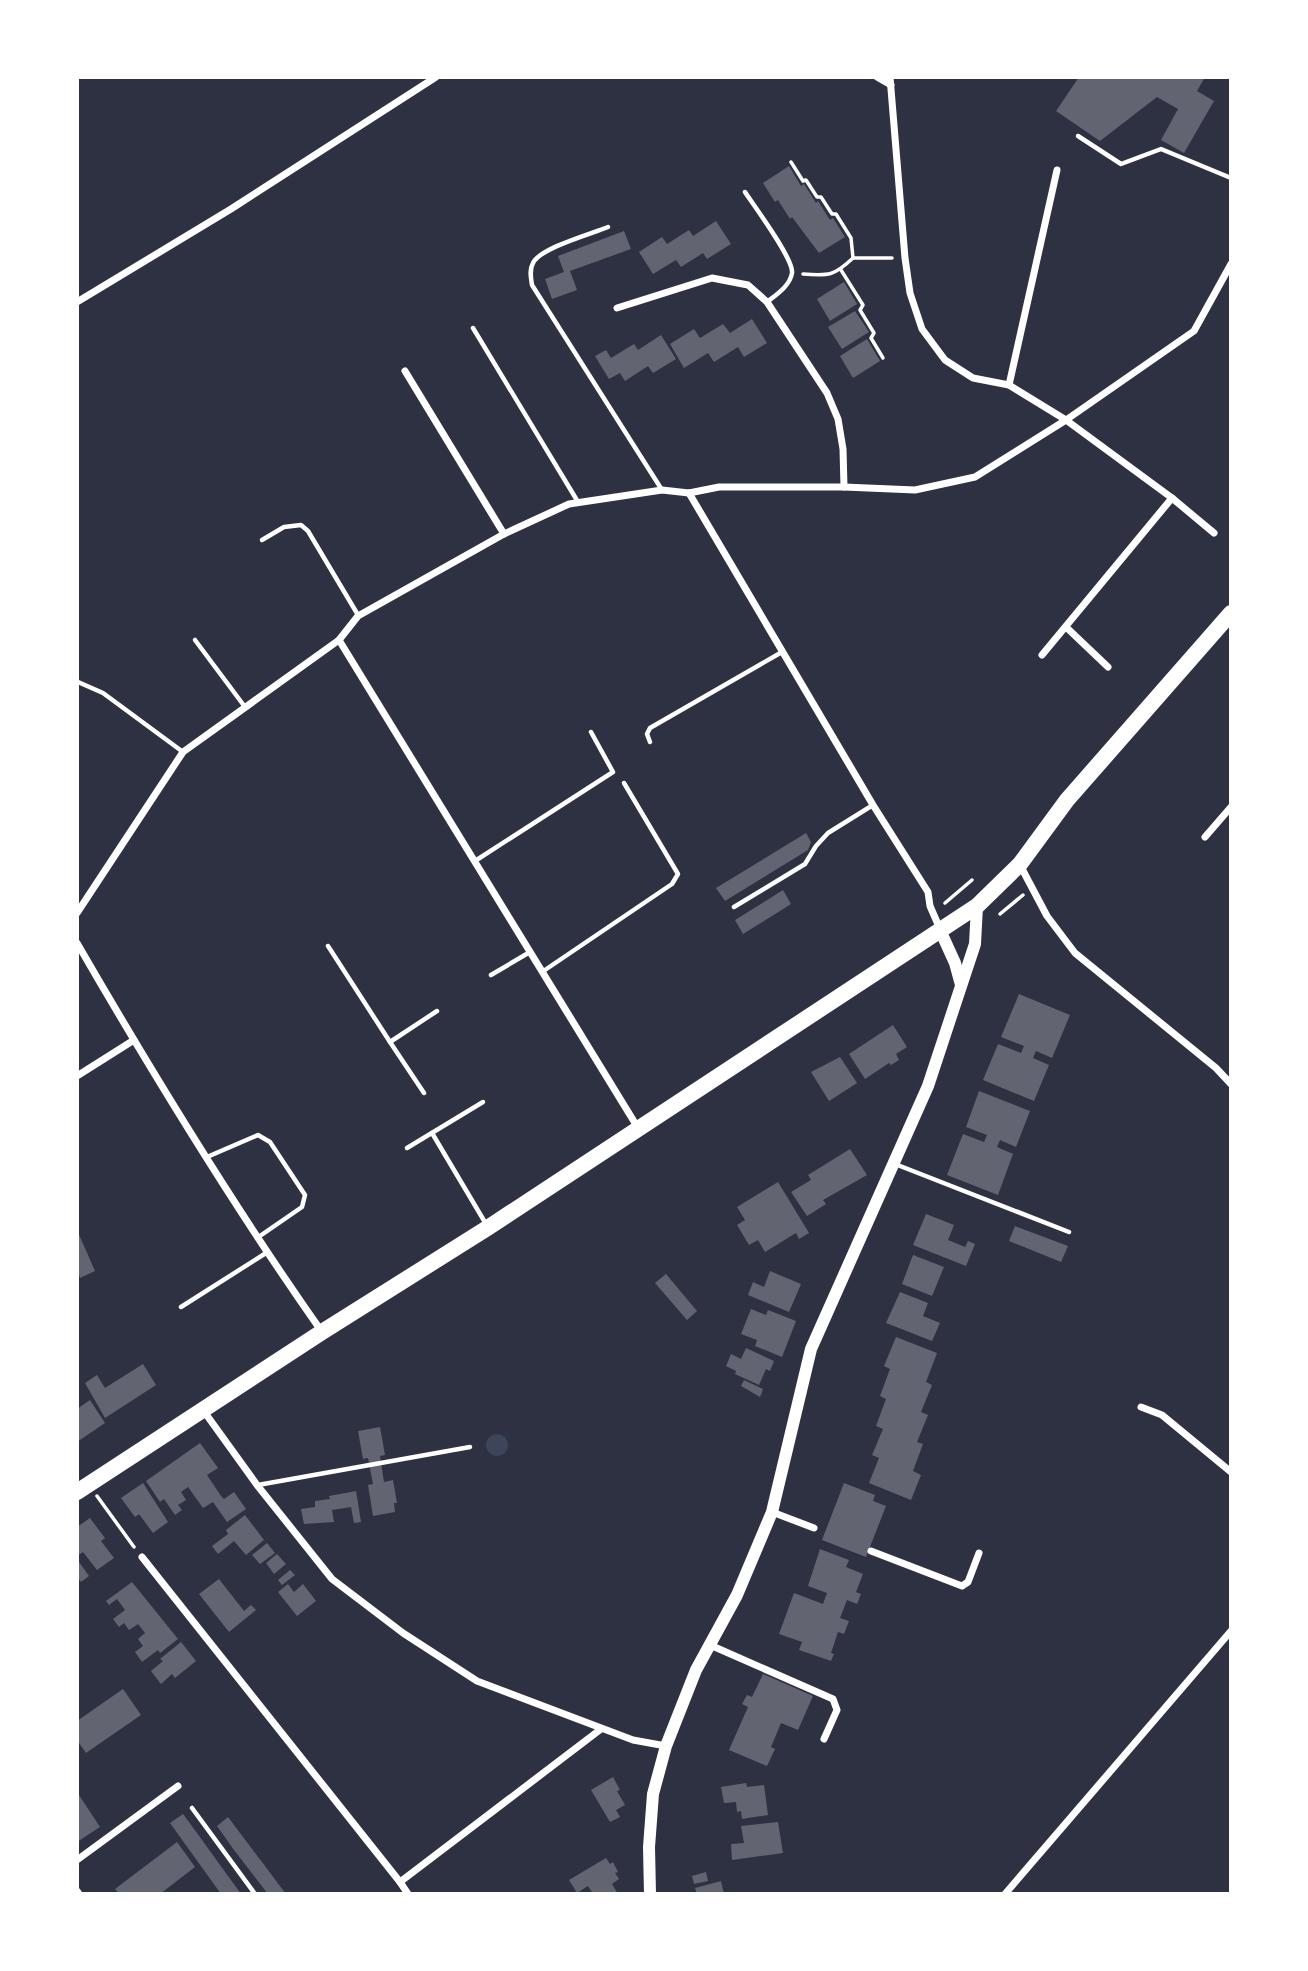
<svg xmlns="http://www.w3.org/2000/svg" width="1308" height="1971" viewBox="0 0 1308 1971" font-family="'Sofia Sans Condensed',sans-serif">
<rect width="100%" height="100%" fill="#2d3142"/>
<circle fill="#3c4559" cx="497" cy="1445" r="11"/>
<g fill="#626471">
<path d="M1079,77h126l-8,14 17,10 -30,52 -23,-13 17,-31 -21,-12 -57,44 -44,-30z"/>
<path d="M789,166l12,20 3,-2 12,19 2,-2 12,19 3,-2 12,19 -26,16 -27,-36 -2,2 -12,-19 -3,2 -12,-19z"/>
<path d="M716,221l15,23 -24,15 -4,-6 -22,14 -5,-7 -23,14 -14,-22 23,-15 5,7 22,-14 4,6z"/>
<path d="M624,231l7,18 -61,22 7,19 -25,9 -7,-20 19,-7 -6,-16z"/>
<path d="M844,282l13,22 -27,17 -13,-22z"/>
<path d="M855,311l14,21 -27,17 -14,-22z"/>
<path d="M752,319l15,24 -23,14 -6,-10 -24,15 -6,-9 -24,15 -14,-24 24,-15 6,9 23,-14 7,9z"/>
<path d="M661,335l15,24 -23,14 -5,-7 -23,15 -5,-8 -11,6 -14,-23 11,-6 5,8 23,-14 4,6z"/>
<path d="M867,339l13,22 -27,17 -13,-22z"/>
<path d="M806,833l5,9 -3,8 -83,51 -9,-13z"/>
<path d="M783,890l8,14 -48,30 -8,-14z"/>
<path d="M1019,994l51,21 -18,43 -16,-7 -3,7 16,7 -15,36 -51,-21 15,-36 23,9 3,-7 -23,-9z"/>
<path d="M893,1025l14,22 -11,7 3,6 -8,5 -2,-2 -24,16 -16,-25z"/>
<path d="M840,1057l17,26 -28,18 -18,-29z"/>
<path d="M979,1091l51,20 -14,36 -16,-7 -3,7 16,7 -15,41 -51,-20 16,-41 21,8 3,-7 -21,-8z"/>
<path d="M850,1149l17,26 -44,25 3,4 -19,12 -16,-24 20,-12 -3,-5z"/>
<path d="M778,1182l31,51 -10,6 -3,-6 -31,19 -7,-12 -9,5 -12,-20 8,-5 -8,-13z"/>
<path d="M926,1214l28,11 -6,15 17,7 3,-6 7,3 -9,22 -53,-21z"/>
<path d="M1015,1226l53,20 -7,16 -52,-21z"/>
<path d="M77,1230l18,41 -15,7 -3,-8z"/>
<path d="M913,1255l31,12 -12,29 -30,-12z"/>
<path d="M770,1271l31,13 -12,28 -41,-17 5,-13 11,5z"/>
<path d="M666,1274l31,37 -10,9 -32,-37z"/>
<path d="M900,1292l28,11 -5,13 17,7 -8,18 -46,-18z"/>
<path d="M751,1309l15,6 2,-5 28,11 -14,36 -27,-11 2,-6 -16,-6z"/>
<path d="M896,1337l41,16 -11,29 6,3 -11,27 7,3 -11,27 6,2 -10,27 8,4 -10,25 -42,-17 10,-25 -7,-3 11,-26 -7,-3 10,-27 -6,-3 10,-27 -6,-3z"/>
<path d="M746,1348l28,13 -4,10 -4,-2 -7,16 -24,-11 1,-3 -10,-5 5,-12 10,5z"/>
<path d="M143,1364l13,21 -51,33 -20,-35 12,-8 8,13z"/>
<path d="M744,1380l19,9 -3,8 -19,-11z"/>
<path d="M90,1400l15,23 -28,19v-33z"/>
<path d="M380,1427l5,28 -5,1 4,26 9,-2 4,23h-3l1,9 -22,4 -5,-31 5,-1 -5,-26 -5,1 -5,-28z"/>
<path d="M200,1443l18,25 -11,7 14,21 3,3 10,-7 12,17 -19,13 -14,-20 -10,6 -15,-21 -7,5 5,8 -8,5 4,5 -7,5 -11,-16 -4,3 -14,-21z"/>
<path d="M143,1483l25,39 -15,11 -14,-19 -4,3 -14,-19z"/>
<path d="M844,1483l31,12 -2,6 13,5 -20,51 -44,-17z"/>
<path d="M356,1491l5,31 -7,1 -3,-16 -19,3 2,12 -30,2 -3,-15 14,-2v-6l15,-2 -1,-3z"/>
<path d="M245,1515l19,25 -18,15 -12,-14 -16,13 -6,-8 16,-12 -2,-4z"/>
<path d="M90,1518l15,20 -4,3 13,17 -17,12 -14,-18 -6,4v-29z"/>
<path d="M267,1543l8,10 -15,11 -8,-9z"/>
<path d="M820,1549l29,11 -3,7 17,7 -7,18 5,2 -4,10 -10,-4 -7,18 9,3 -5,13 -6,-2 -7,21 3,1 -3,7 -32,-11 3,-8 -23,-8 15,-41 29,11 4,-11 -19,-7z"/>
<path d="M277,1554l9,10 -12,10 -8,-11z"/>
<path d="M77,1559l12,17 -8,6 -4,-5z"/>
<path d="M290,1570l5,5 -13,10 -4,-5z"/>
<path d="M219,1579l25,32 7,-6 5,5 -27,22 -30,-38z"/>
<path d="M132,1582l46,57 -18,14 -2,-3 -16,12 -7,-10 8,-6 -5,-7 7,-6 -7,-9 -9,6 -5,-7 -5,4 -6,-8 12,-9 -8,-11 -8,6 -3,-4z"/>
<path d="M288,1584l6,8 9,-8 13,17 -19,15 -19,-24z"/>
<path d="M181,1642l15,19 -21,17 -3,-4 -11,10 -10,-13 12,-10 -3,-2z"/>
<path d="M763,1674l50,22 -15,34 -17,-7 -10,24 4,2 -8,17 -38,-16 19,-43 -6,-3 5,-9 5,2z"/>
<path d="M123,1689l18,26 -55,38 -9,-13v-19z"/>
<path d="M613,1777l7,13 -3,1 8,14 -9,5 4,7 -10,5 -19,-32z"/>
<path d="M746,1783l1,4 17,-2 4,30 -26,4 -1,-8 -4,1 -1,-10 -12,1 -3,-16z"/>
<path d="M77,1792l23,35 -23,15z"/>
<path d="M183,1814l14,19 44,61h-20l-51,-71z"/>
<path d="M228,1817l49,65 9,12h-18l-34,-44 -17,-24z"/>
<path d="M778,1822l5,31 -51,7 -1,-16 13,-1 -3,-17z"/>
<path d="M177,1842l18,25 -35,27h-41l-4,-5z"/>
<path d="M606,1858l4,6 3,-2 5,10 -3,1 4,6 -7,5 6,10h-25l-5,-8 -11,7 -8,-13z"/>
<path d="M706,1872l2,9 -14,3 -2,-8z"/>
<path d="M721,1881l3,13h-27l-2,-6z"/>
</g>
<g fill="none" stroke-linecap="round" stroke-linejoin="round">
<g stroke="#fff" stroke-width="3.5">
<path d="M791,162l12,19 3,-1 11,17h4l11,17h4l15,24 2,20c-19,18 -24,18 -50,16"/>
<path d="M853,258h39"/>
<path d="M841,270l22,35 -3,5 14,23 -3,5 12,20"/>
<path d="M945,903l27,-23"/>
<path d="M1000,914l23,-19"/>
<path d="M97,1496l37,51"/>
</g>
<g stroke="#fff" stroke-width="4.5">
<path d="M1078,136l43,28 40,-15 70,29"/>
<path d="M745,192c9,14 49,67 47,81 -2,13 -16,22 -25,29"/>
<path d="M608,227c-17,7 -68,21 -75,36 -4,7 -2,15 -1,22l130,205"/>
<path d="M473,328l105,174"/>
<path d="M262,540l22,-13 17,-2 7,6 50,84"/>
<path d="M195,640l50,67"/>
<path d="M78,682l25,11 80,59"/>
<path d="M650,742l-3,-8 3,-6 132,-76"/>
<path d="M475,861l138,-89 -22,-40"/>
<path d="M734,907l71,-43 11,-18 12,-13 45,-28"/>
<path d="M328,946l62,96"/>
<path d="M542,972l130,-88 6,-10 -54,-91"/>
<path d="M491,975l39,-23"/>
<path d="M424,1093l-34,-51 47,-31"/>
<path d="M432,1133l54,91"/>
<path d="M407,1148l76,-46"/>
<path d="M207,1157l51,-22 12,7 35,53 -3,12 -45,31"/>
<path d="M895,1164l174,68"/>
<path d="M181,1307l85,-54"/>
<path d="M258,1485l212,-38"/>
<path d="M192,1808l63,86"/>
</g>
<g stroke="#fff" stroke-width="7">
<path d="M877,77l14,8"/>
<path d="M890,77l15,181 5,35 12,36 23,31 28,18 36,7 57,35 106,78 42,35"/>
<path d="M77,302l154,-93 205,-132"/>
<path d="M617,308l95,-30 36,7 19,17 60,91 11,26 5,30 1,38"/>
<path d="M405,371l99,163"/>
<path d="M1009,385l48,-215"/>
<path d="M689,493l184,312 55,87 2,14 10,23"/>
<path d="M1066,627l42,40"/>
<path d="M339,640l299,488"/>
<path d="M1042,655l130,-157"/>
<path d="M1205,837l26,-30"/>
<path d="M1020,865l27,51 28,37 141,115 15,16"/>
<path d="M77,913l106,-161 156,-112 19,-24 146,-82 65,-30 93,-14 27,3 30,-6h125l71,3 60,-13 91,-57 128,-89 37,-67"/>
<path d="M77,943c77,133 157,264 245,389"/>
<path d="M77,1076l57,-36"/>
<path d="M1141,1407l21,8 69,57"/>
<path d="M203,1410l54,75 75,94 71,54 74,48 156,59 33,6"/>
<path d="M772,1512l42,16"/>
<path d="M871,1551l91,35 6,-4 11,-29"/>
<path d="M142,1557l258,325 201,-153"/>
<path d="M710,1645l123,54 4,11 -13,29"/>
<path d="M77,1860l101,-74"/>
<path d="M400,1882l8,12"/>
<path d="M77,1891l2,3"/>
<path d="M1005,1894l226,-263"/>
</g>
<g stroke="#fff" stroke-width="12">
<path d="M940,930l15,33 6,22"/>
<path d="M650,1894l-1,-47 4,-53 13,-48 30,-76 41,-75 35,-83 39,-163 117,-263 47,-142 2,-38"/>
</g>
<path stroke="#fff" stroke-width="16" d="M77,1492l245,-160 167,-105 488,-321 43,-42 47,-64 164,-187"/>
</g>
<rect width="1308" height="1971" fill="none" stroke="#ffffff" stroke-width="158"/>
</svg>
